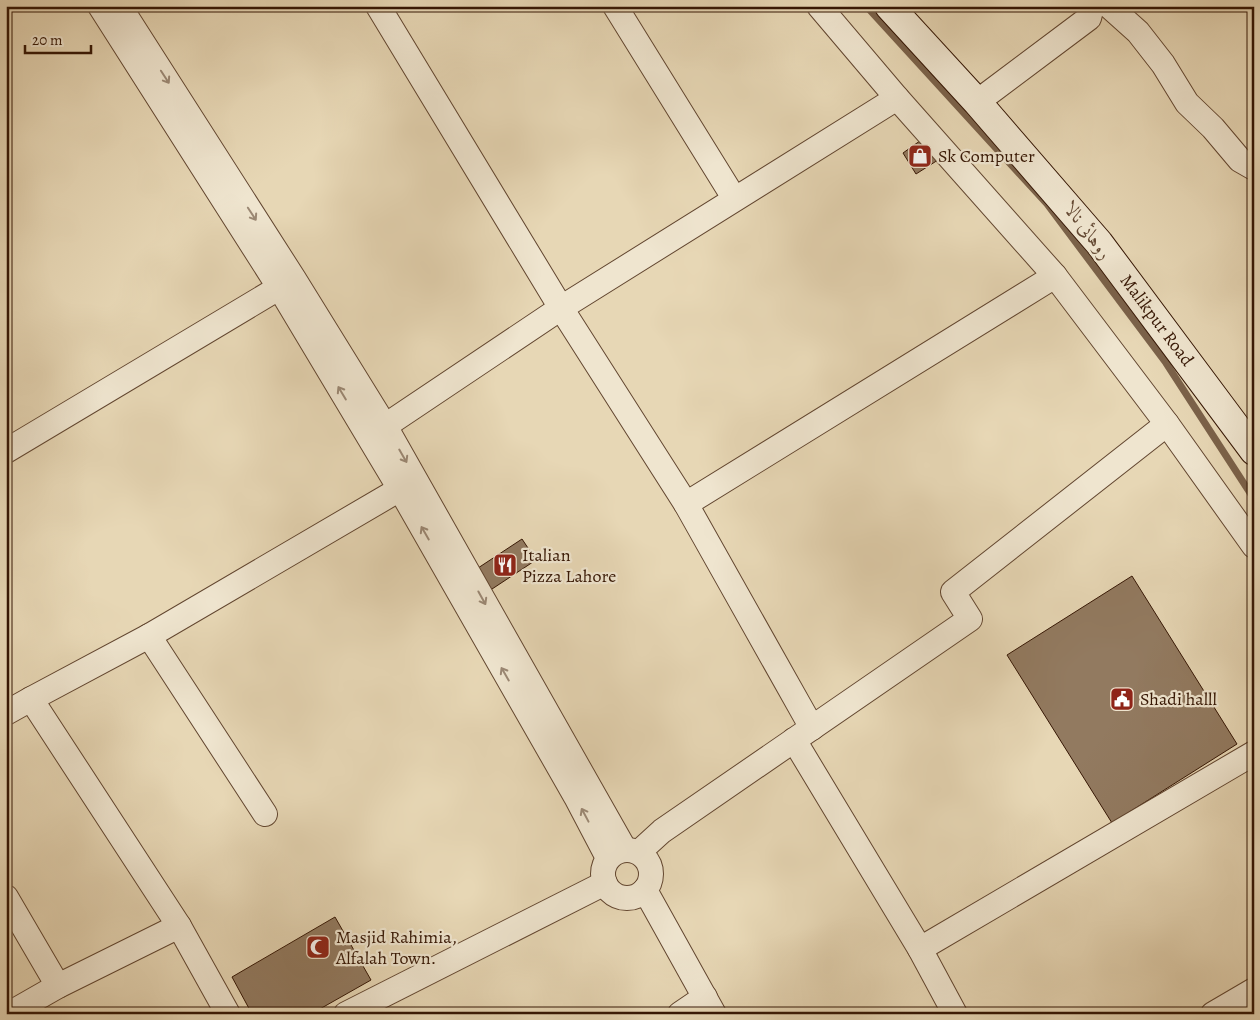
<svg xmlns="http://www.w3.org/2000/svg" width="1260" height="1020" viewBox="0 0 1260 1020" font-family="Alegreya,Amiri,serif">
<rect width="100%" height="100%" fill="#e7d7b5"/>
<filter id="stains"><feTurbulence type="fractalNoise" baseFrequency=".004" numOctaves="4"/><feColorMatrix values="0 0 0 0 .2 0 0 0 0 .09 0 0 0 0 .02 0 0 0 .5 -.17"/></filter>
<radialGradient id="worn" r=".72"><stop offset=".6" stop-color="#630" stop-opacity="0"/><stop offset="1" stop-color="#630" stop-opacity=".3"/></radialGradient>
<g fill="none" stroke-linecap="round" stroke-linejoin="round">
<path stroke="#7b624a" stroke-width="7" d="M866,6l181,198 119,159 88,136"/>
</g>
<g fill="#927a60" stroke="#351604">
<path d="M924,138l14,22 -22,14 -13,-21z"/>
<path d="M522,539l14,21 -47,31 -14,-21z"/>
<path d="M1132,576l105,168 -125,79 -105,-168z"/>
<path d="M335,917l36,63 -60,34h-59l-20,-37z"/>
</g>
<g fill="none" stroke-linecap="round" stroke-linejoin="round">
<g stroke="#624630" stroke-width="26">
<g id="street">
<path d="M100,6l179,281 121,202 176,308 32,61"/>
<path d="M378,6l183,302 125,196 126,224"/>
<path d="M615,6l119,192"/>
<path d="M819,6l78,92 158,178 112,148 87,122"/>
<path d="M1109,6l29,26 25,32 24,39 26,25 27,32 14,8"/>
<path d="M122,10l172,269 91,147 240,424"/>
<path d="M977,102l112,-84 3,-12"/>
<path d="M385,426l176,-118 336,-210"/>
<path d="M6,451l286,-171"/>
<path d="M686,504l369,-228"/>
<path d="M149,636l116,178"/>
<path d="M31,699l148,227 49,88"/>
<path d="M6,713l25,-14 118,-63 251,-147 12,-9"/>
<path d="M794,740l126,209 35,65"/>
<circle cx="627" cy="874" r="24"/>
<path d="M639,852l23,-21 308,-212 -17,-27 214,-168"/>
<path d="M645,890l69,124"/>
<path d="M6,897l52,89"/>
<path d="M920,949l334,-196"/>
<path d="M9,1014l49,-28 121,-60"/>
<path d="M346,1014l259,-131"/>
<path d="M680,1014l25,-17"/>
<path d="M1213,1014l41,-24"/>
</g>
</g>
<g stroke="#351604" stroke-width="30">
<path id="secondary" d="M889,6l88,96 122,141 155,208"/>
</g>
<use href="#street" stroke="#efe5cf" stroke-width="24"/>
<use href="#secondary" stroke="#efe5cf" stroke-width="28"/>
</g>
<defs><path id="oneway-shaft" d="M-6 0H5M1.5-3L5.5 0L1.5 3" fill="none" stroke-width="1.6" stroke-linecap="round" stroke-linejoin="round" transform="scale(1.25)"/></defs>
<g stroke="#9b8874">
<use href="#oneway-shaft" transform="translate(165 77) rotate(57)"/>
<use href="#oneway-shaft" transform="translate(252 214) rotate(57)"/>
<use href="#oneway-shaft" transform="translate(342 393) rotate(-121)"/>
<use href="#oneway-shaft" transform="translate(403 456) rotate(60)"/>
<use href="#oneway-shaft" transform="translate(425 533) rotate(-120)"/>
<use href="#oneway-shaft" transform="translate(482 598) rotate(61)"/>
<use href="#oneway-shaft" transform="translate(505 674) rotate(-120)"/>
<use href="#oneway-shaft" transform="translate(585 815) rotate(-118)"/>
</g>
<defs>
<g id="shop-square" transform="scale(1.25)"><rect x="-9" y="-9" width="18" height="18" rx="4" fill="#8f2418" stroke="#efe5cf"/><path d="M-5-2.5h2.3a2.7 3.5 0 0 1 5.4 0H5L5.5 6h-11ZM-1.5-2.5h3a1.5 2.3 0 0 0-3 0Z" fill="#fff"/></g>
<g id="restaurant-square" transform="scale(1.25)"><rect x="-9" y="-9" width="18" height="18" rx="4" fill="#8f2418" stroke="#efe5cf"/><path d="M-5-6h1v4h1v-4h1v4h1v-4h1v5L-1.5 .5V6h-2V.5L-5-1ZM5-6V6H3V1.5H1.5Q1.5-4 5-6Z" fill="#fff"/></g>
<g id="civic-square" transform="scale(1.25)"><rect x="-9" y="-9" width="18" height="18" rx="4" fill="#8f2418" stroke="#efe5cf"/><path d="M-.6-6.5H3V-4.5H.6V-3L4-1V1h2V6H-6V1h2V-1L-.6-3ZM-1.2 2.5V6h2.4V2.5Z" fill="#fff"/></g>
<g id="mosque-square" transform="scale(1.25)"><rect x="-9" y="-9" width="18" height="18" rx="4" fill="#8f2418" stroke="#efe5cf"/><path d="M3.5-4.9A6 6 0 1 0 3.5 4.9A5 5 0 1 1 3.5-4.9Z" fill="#fff"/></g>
</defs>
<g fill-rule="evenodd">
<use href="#shop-square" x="920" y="156"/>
<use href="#restaurant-square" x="505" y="565"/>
<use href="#civic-square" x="1122" y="699"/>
<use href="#mosque-square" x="318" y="947"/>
</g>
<g text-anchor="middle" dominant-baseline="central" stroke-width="4.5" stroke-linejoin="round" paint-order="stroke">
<g font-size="18" fill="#351604" stroke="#efe5cf" text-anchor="start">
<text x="938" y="156">Sk Computer</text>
<text x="522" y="555">Italian<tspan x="522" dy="21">Pizza Lahore</tspan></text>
<text x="1140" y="699">Shadi halll</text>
<text x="336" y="937">Masjid Rahimia,<tspan x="336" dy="21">Alfalah Town.</tspan></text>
</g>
<g font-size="18" fill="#351604" stroke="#efe5cf">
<text transform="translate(1157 320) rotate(53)">Malikpur Road</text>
</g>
<g font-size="19" font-style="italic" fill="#644933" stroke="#efe5cf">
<text transform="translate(1088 231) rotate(53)">روہائی نالا</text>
</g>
</g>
<rect width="1260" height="1020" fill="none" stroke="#e7d7b5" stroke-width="25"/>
<rect x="8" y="8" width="1245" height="1005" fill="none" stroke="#351604" stroke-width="2.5"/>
<rect x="12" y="12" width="1235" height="995" fill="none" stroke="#351604"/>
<path d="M25 45v8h66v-8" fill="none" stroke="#351604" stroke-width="2.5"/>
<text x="32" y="45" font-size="15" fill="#351604" stroke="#efe5cf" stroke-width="4" paint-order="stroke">20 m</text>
<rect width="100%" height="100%" filter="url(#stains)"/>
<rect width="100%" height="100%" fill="url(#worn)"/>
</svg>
